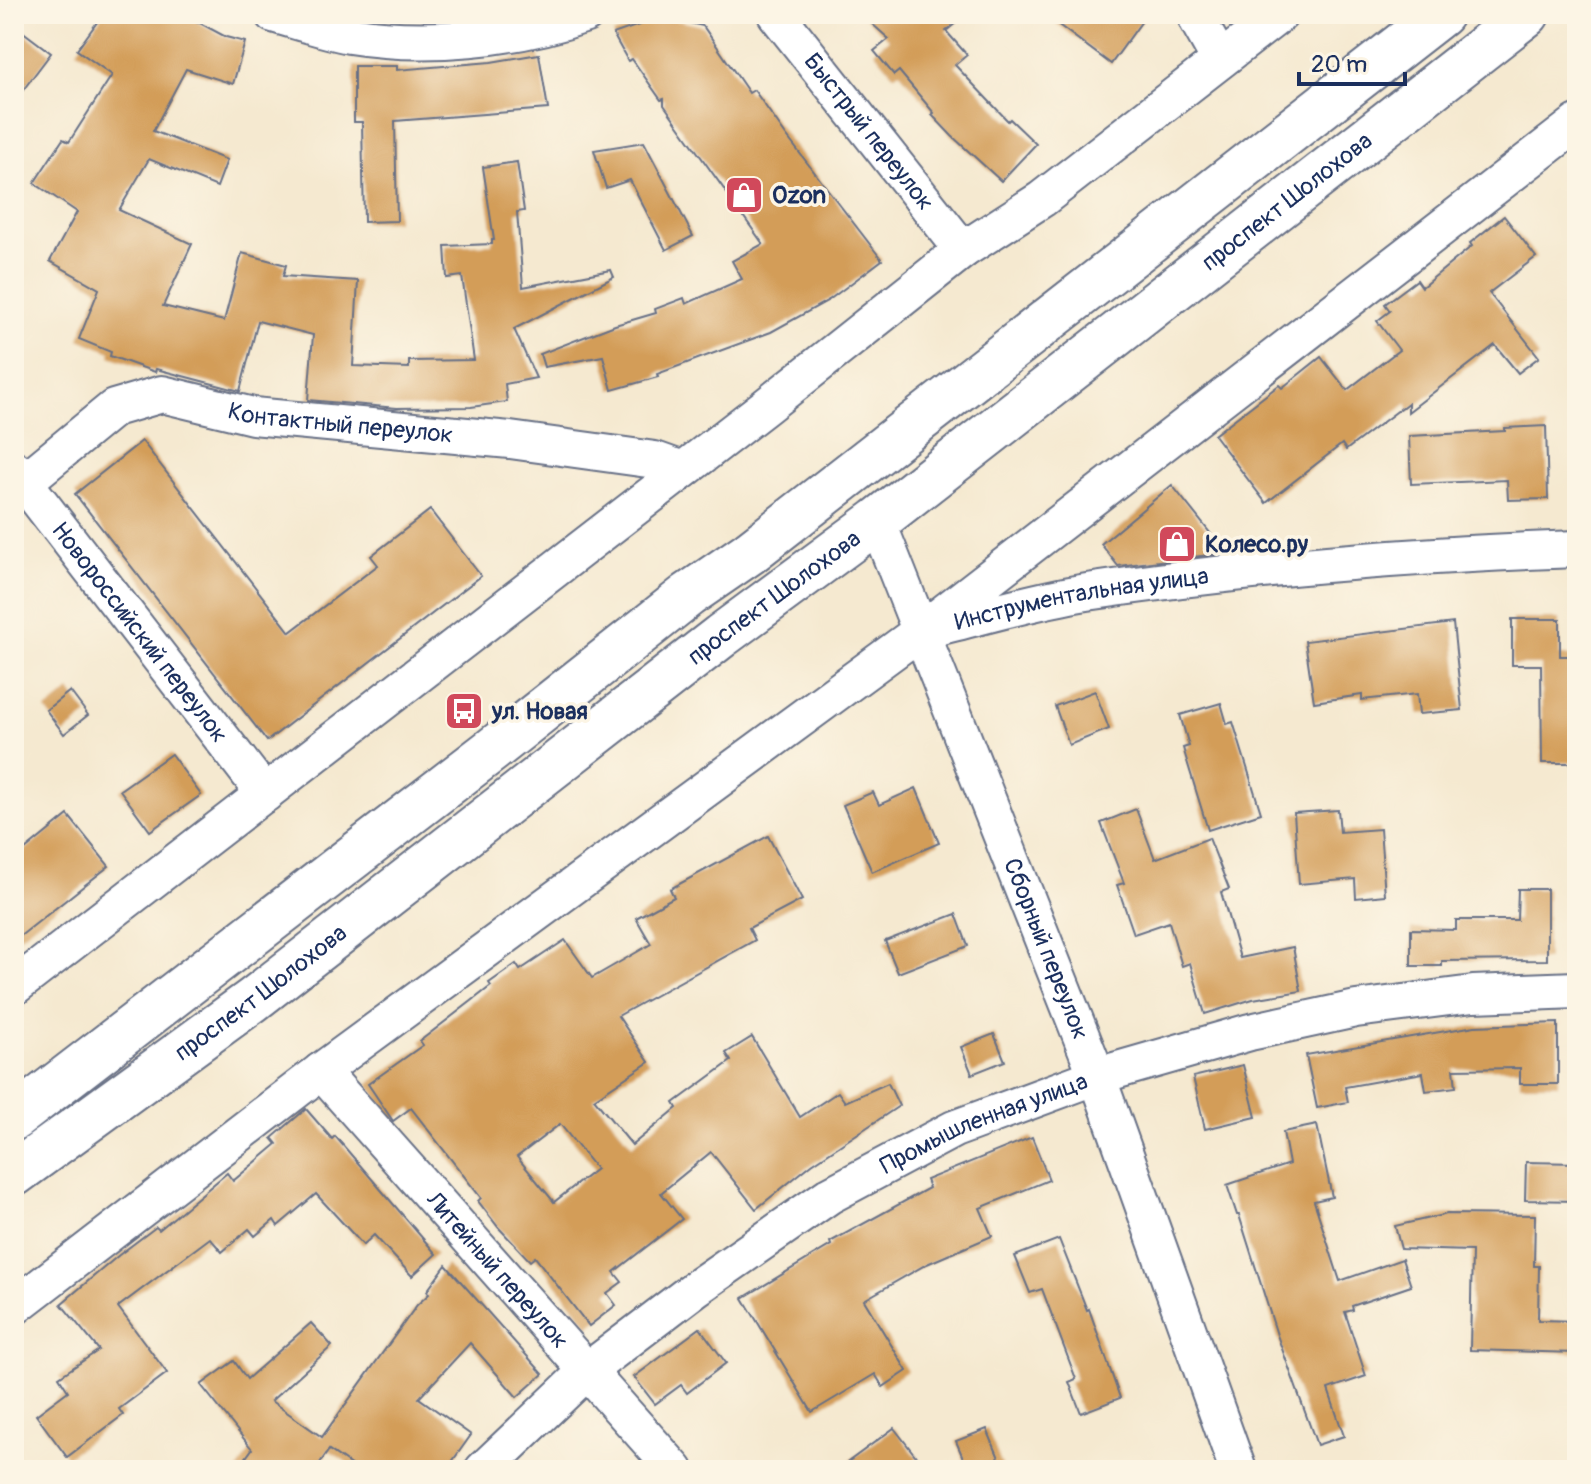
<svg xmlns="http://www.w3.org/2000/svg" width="1591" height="1484" viewBox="0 0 1591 1484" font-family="Pangolin,sans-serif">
<rect width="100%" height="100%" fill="#fcf5e5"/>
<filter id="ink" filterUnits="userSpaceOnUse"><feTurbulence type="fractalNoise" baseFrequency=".0125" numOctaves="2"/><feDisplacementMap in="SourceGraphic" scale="16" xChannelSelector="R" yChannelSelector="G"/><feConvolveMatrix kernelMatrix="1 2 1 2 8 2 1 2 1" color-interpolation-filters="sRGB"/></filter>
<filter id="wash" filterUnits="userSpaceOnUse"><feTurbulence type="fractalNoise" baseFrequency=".006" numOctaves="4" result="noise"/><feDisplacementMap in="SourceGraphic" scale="32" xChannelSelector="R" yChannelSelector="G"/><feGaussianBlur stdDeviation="1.8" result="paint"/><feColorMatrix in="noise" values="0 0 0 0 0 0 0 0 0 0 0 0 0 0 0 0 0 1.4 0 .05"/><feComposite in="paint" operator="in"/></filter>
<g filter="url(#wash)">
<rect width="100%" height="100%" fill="#f5e9d0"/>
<g id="blocks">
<g fill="#d39d58" fill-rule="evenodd">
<path d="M103,14h80l43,23 19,5 -12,42 -47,-15 -33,62 74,29 -10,27 -68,-28 -30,51 73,34 -29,62 61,15 18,-68 44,12 -3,11 75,5 -5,85 56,2v-7l65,-1 -12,-84 -15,2 -2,-32 47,-2v-4h2l-11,-73 34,-5 7,49 -7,1 6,75 88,-17 3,7 -100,52 22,49 -31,6 2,18 -36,5 -74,1 -89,-8 5,-65 -55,-14 -18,70 -84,-22 -1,3 -45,-16 1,-4 -32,-13 20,-50 -49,-28 27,-49 -43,-29 29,-44 6,3 43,-67 -35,-25z"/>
<path d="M861,14h106l-21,17 21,24 -12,10 53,56 2,-2 26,25 -35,37 -49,-45 -20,-21 2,-2 -35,-42 -5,4 -20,-24 15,-12z"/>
<path d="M1044,14h103l-36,50z"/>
<path d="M662,17l41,9 46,67 5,-3 31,44 97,126 -53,40 -58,32 -114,42 1,3 -46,13 -9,-34 -59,11 -4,-13 75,-29 41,-12 -1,-4 29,-11 2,6 56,-25 -10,-18 31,-17 -99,-139v-6l-3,1 -29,-41 -4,2 -15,-27z"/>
<path d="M14,25l37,28 -37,49z"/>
<path d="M539,54l9,55 -153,12 2,100 -33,1 -2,-100h-8v-56h43v4l94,-8z"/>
<path d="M644,142l49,94 -27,14 -36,-70 -24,8 -12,-38z"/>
<path d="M1504,216l32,41 -47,36 50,64 -21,16 -23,-28 -87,67v-9l-62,47 -4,-6 -76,59 -52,-68 65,-50 3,3 39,-31 26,33 52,-40 -22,-29 13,-10 -5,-7 32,-24 5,7 50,-41 -2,-3z"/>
<path d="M1546,426l2,73 -40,1 -1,-20 -96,4 -2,-48 96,-5v-3z"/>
<path d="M142,441l148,191 88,-67 -7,-9 59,-46 51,66 -214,165 -192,-247z"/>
<path d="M1172,485l54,68 -108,13 -17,-22z"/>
<path d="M1512,619h48v37h17l-1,107h-34l-1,-98h-29z"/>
<path d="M1453,623l9,87 -43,4 -2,-20 -55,6v-5l-48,7 -9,-61z"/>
<path d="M70,691l18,24 -24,19 -18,-24z"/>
<path d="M1095,691l14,38 -40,16 -14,-39z"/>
<path d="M1221,703l6,21 6,-2 28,91 -53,17 -25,-82 6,-2 -9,-31z"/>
<path d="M171,754l30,41 -51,36 -30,-41z"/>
<path d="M916,788l23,55 -67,29 -29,-67 30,-13 6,13z"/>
<path d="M1136,809l19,50 54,-21 20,51 -8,3 19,66 53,-11 8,44 -48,8 -48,15 -15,-51 -8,3 -13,-44 -35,12 -17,-49 7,-2 -23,-60z"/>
<path d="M1338,810l2,22 40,-3 5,66 -29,3 -1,-19 -56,5 -5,-71z"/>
<path d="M68,815l41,51 -95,75v-82z"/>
<path d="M768,836l34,64 -53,28 6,12 -137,76 31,46 -55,37 38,46 45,-37 -3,-5 57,-42 -5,-8 26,-16 48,80 38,-25 7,10 43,-19 11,23 -87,58 -56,45 -45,-57 -50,41 21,26 -68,53 8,10 -15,11 9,12 -27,21 -54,-69 -5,4 -32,-34 -20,-26 3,-3 -70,-90 -18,13 -25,-37 55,-39 -3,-4 71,-55 -2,-3 27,-19 4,6 45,-30 27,38 59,-34 -15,-26 38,-21 -4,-8zM560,1124l36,45 -42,33 -37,-45z"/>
<path d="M1518,889h29v71l-105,1v5h-31v-37l45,1v-10h61z"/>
<path d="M956,914l12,32 -70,27 -13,-32z"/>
<path d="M1558,1023v61h-38v-16l-66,1 2,18 -30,4 -3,-18 -78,14 3,15 -31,6 -11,-53 169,-29z"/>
<path d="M994,1034l11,27 -33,13 -11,-27z"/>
<path d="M1243,1065l13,52 -51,12 -12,-52z"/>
<path d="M306,1109l26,30 3,-3 101,118 -24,22 -38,-41 -11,10 -47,-51 -38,32 -4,-6 -19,16 -6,-7 -27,23 -12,-14 -92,69 49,66 -48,36 4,6 -56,42 -31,-42 32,-24 -9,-14 40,-27 -38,-46 58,-49 37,-28 3,3 68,-57 6,8 44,-37 -5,-6z"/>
<path d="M1317,1125l15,72 -18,4 26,80 62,-22 9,27 -59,20 1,4 -8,2 21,64 -38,13 16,47 -27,9 -40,-110 -38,-120h-2l-10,-30 62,-21 -6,-32z"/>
<path d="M1032,1137l17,43 -69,28 12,28 -65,28 -63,36 43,71 -24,16 -8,-13 -63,38 -69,-114 88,-53 -1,-3 99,-54 -3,-8z"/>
<path d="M1526,1162l51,1v38l-52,-1z"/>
<path d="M1447,1214l88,1 -1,51h5l-1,54 39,1v32l-107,-3 2,-99 -71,-2 -6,-23z"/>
<path d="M1059,1239l28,71 2,-1 31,89 -39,15 -12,-31 7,-3 -34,-90 -12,4 -15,-37z"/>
<path d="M446,1265l97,109 -26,23 -47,-54 -51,55 52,37 -25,35h-88l-29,-20 -14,20h-78l15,-21 -51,-64 33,-24 13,18 64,-56 21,23 -61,55 51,36 95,-132 12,-11 -2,-3z"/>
<path d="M700,1328l26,35 -39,30 -6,-8 -26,19 -21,-27z"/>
<path d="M894,1428l24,31 -14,11h-67z"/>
<path d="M987,1429l17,41h-36l-12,-29z"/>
</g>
</g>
</g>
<g filter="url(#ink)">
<use href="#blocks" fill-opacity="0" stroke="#677086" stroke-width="2"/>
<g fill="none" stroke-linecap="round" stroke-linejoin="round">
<g stroke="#677086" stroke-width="40">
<g id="minor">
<path d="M273,14c25,7 51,16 77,21 73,12 167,4 236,-21"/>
<path id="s1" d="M776,14l187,236"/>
<path d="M1199,14l-1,7 22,39"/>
<path id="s2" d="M14,469l251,325"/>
<path id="s3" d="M24,482l90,-74 48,-14 91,22 257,24 145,20 28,10"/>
<path id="s4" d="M877,521l220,555 141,394"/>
<path id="s5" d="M933,628c51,-12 102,-28 154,-36 162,-25 327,-37 490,-43"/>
<path d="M14,987l751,-580 198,-157 79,-51 238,-185"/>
<path id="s6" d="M321,1071l354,399"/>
<path d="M14,1307l307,-236 601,-441 655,-507"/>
<path id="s7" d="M483,1470l104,-99 109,-83 134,-93 124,-66 143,-53 153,-44 106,-23 117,-15 104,-4"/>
</g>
</g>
<g stroke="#677086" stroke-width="48">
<g id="major">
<path d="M14,1118l478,-368 196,-155 61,-42 692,-539"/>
<path id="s8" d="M14,1174l239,-174 468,-364 156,-115 650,-507"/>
</g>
</g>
<use href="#minor" stroke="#fff" stroke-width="36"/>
<use href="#major" stroke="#fff" stroke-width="44"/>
</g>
</g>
<defs>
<g id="shop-square" transform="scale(2)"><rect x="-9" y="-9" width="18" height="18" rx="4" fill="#d1495b" stroke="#fcf5e5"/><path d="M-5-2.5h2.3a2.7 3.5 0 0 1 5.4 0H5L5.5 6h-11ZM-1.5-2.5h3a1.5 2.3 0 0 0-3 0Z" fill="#fff"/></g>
<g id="bus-square" transform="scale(2)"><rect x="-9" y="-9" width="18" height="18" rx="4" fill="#d1495b" stroke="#fcf5e5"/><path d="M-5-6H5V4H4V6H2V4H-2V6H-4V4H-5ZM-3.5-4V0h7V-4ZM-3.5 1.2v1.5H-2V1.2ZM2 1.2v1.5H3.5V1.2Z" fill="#fff"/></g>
</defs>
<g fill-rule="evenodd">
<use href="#shop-square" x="744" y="195"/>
<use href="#shop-square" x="1177" y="544"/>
<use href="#bus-square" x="464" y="711"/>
</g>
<g text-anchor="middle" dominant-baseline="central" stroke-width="7" stroke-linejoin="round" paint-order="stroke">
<g font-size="24" fill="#1b2f5e" stroke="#fcf5e5">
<text stroke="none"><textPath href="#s1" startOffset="150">Быстрый переулок</textPath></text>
<text stroke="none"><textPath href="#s8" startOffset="1602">проспект Шолохова</textPath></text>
<text stroke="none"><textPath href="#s3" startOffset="348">Контактный переулок</textPath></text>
<text stroke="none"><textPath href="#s8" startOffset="954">проспект Шолохова</textPath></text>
<text stroke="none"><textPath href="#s5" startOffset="152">Инструментальная улица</textPath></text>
<text stroke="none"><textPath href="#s2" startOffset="206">Новороссийский переулок</textPath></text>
<text stroke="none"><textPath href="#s4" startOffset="460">Сборный переулок</textPath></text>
<text stroke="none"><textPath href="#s8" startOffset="306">проспект Шолохова</textPath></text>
<text stroke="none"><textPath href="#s7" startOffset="614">Промышленная улица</textPath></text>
<text stroke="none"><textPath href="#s6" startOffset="266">Литейный переулок</textPath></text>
</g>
<g font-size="24" font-weight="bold" fill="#1b2f5e" stroke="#fcf5e5" text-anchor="start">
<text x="772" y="195">Ozon</text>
<text x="1205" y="544">Колесо.ру</text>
<text x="492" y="711">ул. Новая</text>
</g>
</g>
<rect width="1591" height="1484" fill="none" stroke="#fcf5e5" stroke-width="48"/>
<path d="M1299 72v12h106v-12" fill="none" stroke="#1b2f5e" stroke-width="4"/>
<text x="1311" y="72" font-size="24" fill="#1b2f5e" stroke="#fcf5e5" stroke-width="6" paint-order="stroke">20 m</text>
</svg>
